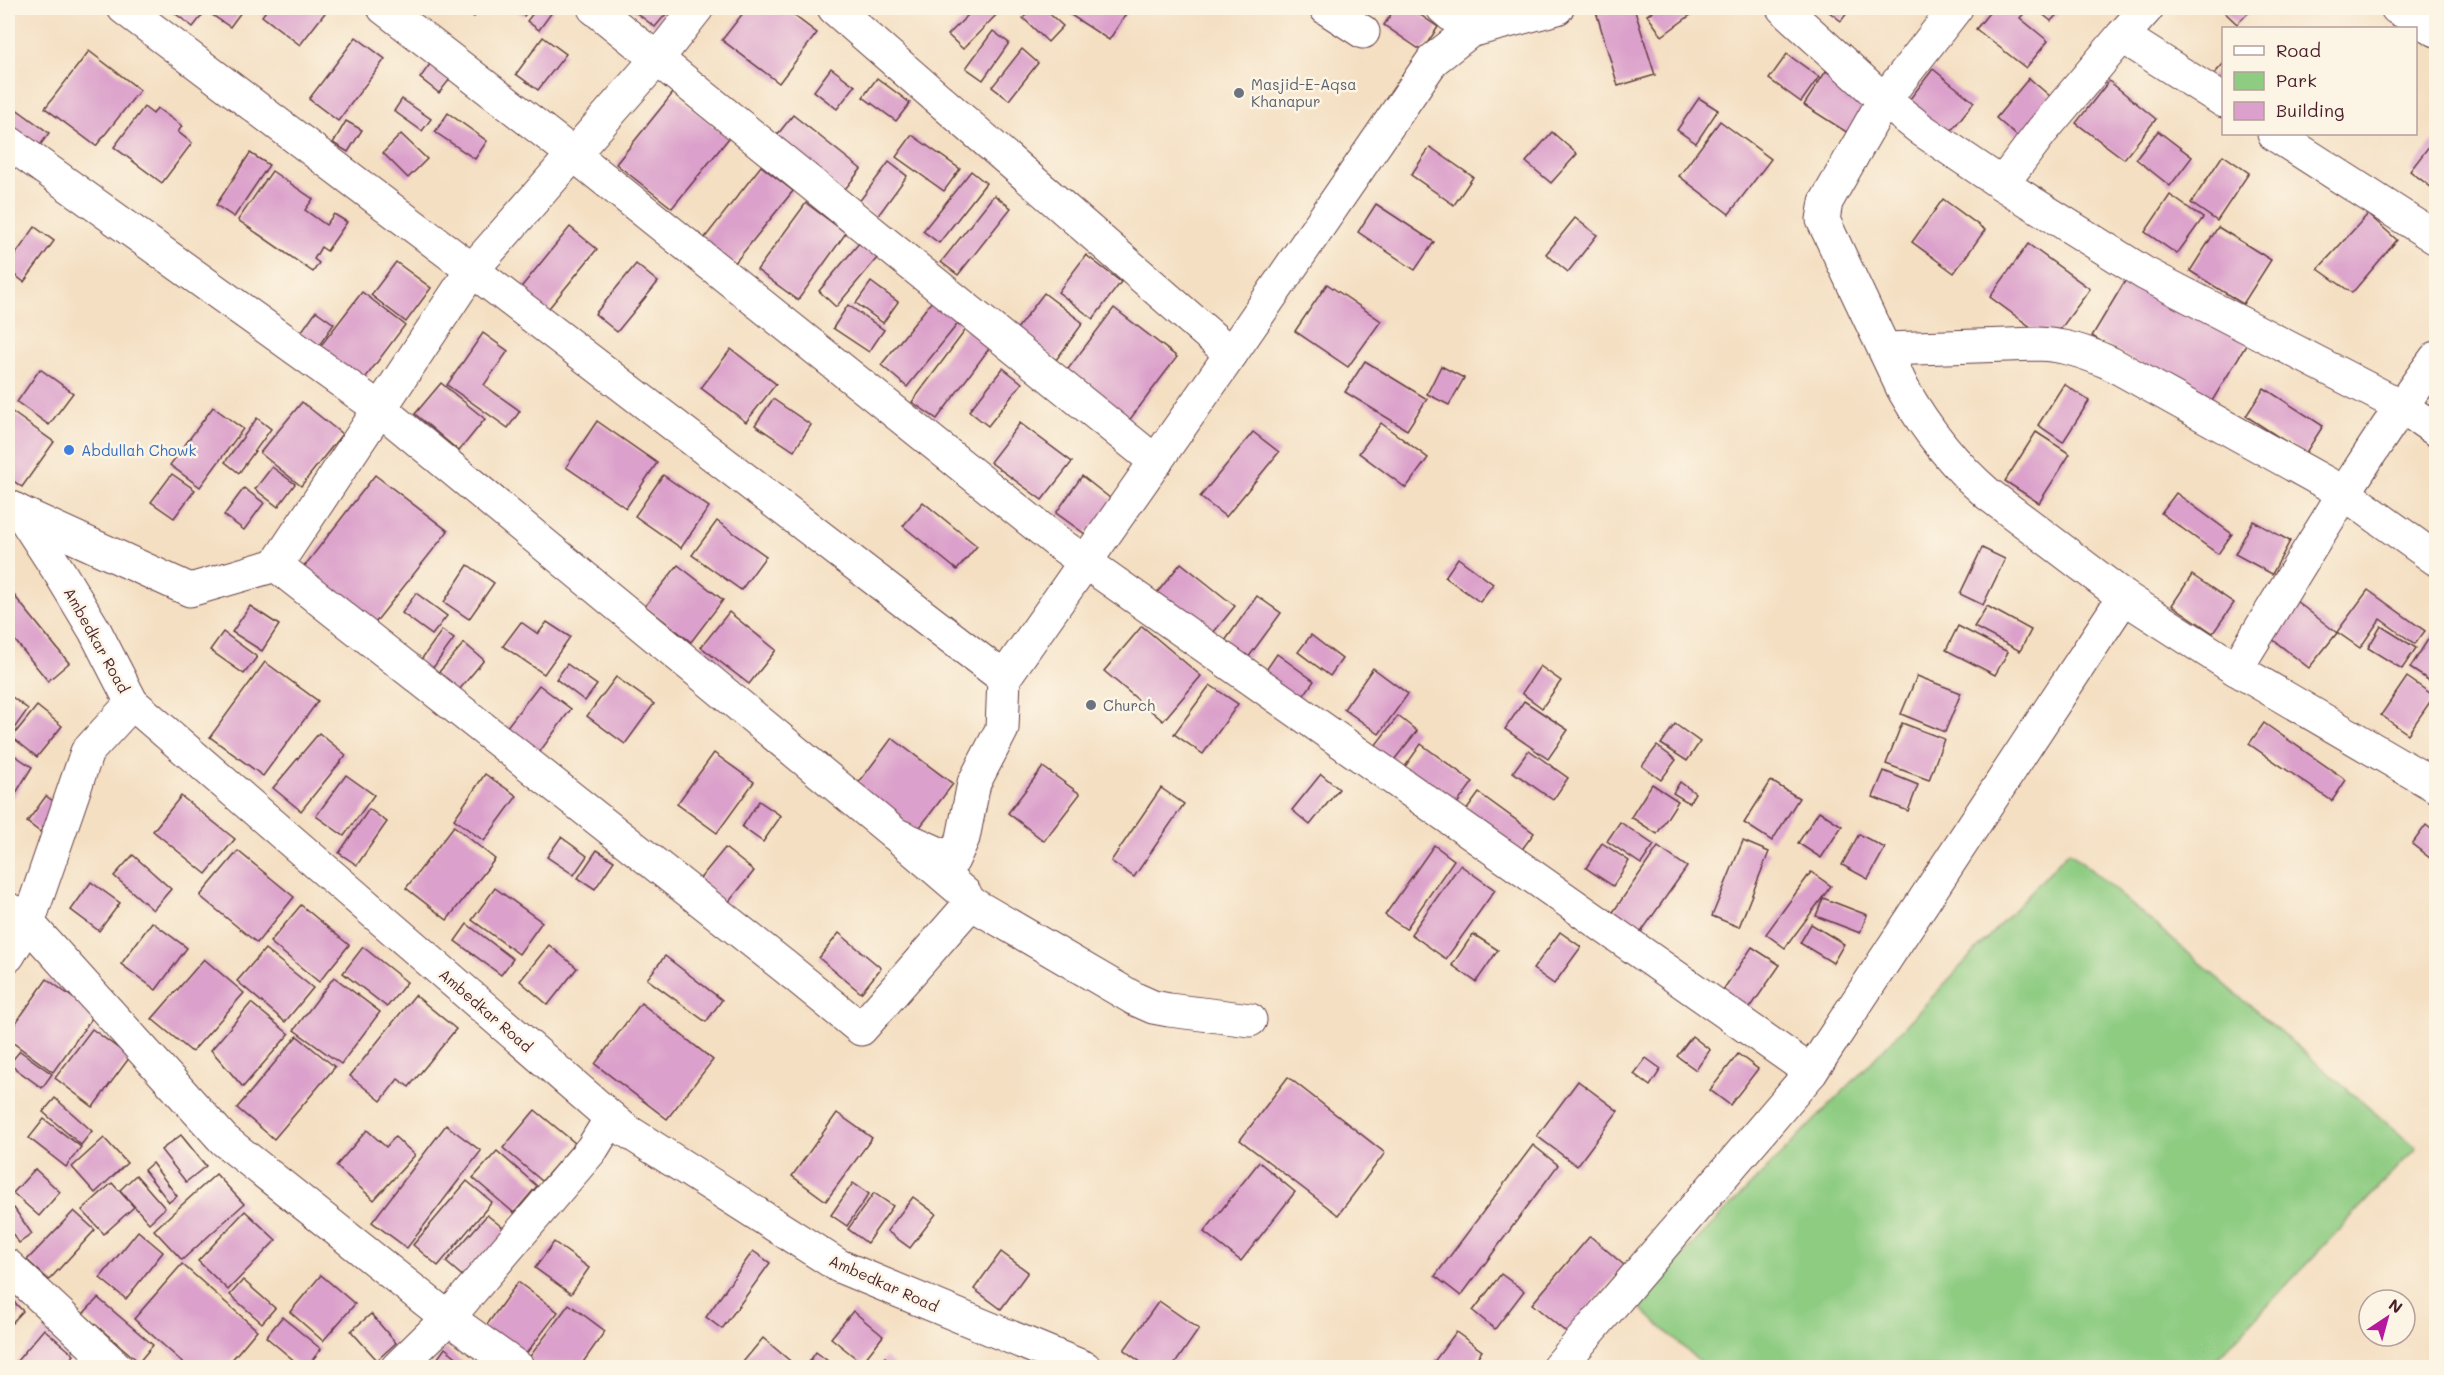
<svg xmlns="http://www.w3.org/2000/svg" width="2444" height="1375" viewBox="0 0 2444 1375" font-family="Mali,sans-serif">
<rect width="100%" height="100%" fill="#fcf5e5"/>
<filter id="ink" filterUnits="userSpaceOnUse"><feTurbulence type="fractalNoise" baseFrequency=".0167" numOctaves="2"/><feDisplacementMap in="SourceGraphic" scale="12" xChannelSelector="R" yChannelSelector="G"/><feConvolveMatrix kernelMatrix="1 2 1 2 8 2 1 2 1" color-interpolation-filters="sRGB"/></filter>
<filter id="wash" filterUnits="userSpaceOnUse"><feTurbulence type="fractalNoise" baseFrequency=".008" numOctaves="4" result="noise"/><feDisplacementMap in="SourceGraphic" scale="24" xChannelSelector="R" yChannelSelector="G"/><feGaussianBlur stdDeviation="1.35" result="paint"/><feColorMatrix in="noise" values="0 0 0 0 0 0 0 0 0 0 0 0 0 0 0 0 0 1.4 0 .05"/><feComposite in="paint" operator="in"/></filter>
<g filter="url(#wash)">
<rect width="100%" height="100%" fill="#f4dfc2"/>
<path fill="#8ecc82" stroke="#6c7656" stroke-width="1.5" d="M2069,851l347,297 -207,219h-504l-70,-64 227,-231z"/>
<g id="blocks">
<g fill="#dba0cb">
<path d="M168,8h40l-15,19z"/>
<path d="M216,8h28l-14,19 -19,-13z"/>
<path d="M268,8h58l2,1 -28,36 -38,-29z"/>
<path d="M461,8h20l-7,9z"/>
<path d="M512,8h19l-7,8z"/>
<path d="M537,8h18l-16,22 -12,-9z"/>
<path d="M630,8h41l-16,19z"/>
<path d="M747,8h37l33,25 -38,50 -57,-43z"/>
<path d="M975,8l27,1 -39,40 -15,-14z"/>
<path d="M1033,8h10l20,18 -15,16 -25,-24z"/>
<path d="M1060,8h70l-21,32z"/>
<path d="M1395,8h15l28,19 -16,24 -38,-26z"/>
<path d="M1595,8h39l21,67 -37,11z"/>
<path d="M1657,8h37l2,3 -34,25 -15,-21z"/>
<path d="M1824,8h27l-10,13z"/>
<path d="M1993,8h36l-9,10 28,23 -22,27 -50,-39z"/>
<path d="M2035,8h28l-12,13z"/>
<path d="M2220,8h33l-16,16z"/>
<path d="M993,31l16,12 -26,37 -17,-12z"/>
<path d="M356,37l29,22 -47,62 -29,-22z"/>
<path d="M543,37l23,17 -28,36 -22,-16z"/>
<path d="M1022,49l16,14 -29,37 -17,-13z"/>
<path d="M89,51l51,39 -44,56 -51,-38z"/>
<path d="M1787,54l32,23 -18,25 -32,-23z"/>
<path d="M2224,63v32l-16,-14z"/>
<path d="M430,64l20,15 -11,14 -19,-15z"/>
<path d="M831,68l24,18 -18,23 -23,-18z"/>
<path d="M1933,69l41,33 -27,34 -41,-32z"/>
<path d="M1826,71l44,28 -22,34 -44,-28z"/>
<path d="M877,78l33,25 -14,18 -33,-24z"/>
<path d="M2029,78l22,19 -33,40 -22,-19z"/>
<path d="M2109,81l47,38 -32,40 -48,-36z"/>
<path d="M673,93l56,45 -57,70 -56,-44z"/>
<path d="M1699,98l19,12 -22,33 -19,-13z"/>
<path d="M402,99l29,20 -9,12 -28,-20z"/>
<path d="M8,103l41,30 -16,22 -25,-19z"/>
<path d="M144,107l9,7 4,-6 25,18 -4,6 14,11 -30,40 -48,-36z"/>
<path d="M448,113l39,28 -12,18 -40,-27z"/>
<path d="M793,115l68,54 -19,24 -68,-54z"/>
<path d="M346,121l16,9 -14,22 -15,-9z"/>
<path d="M1720,121l51,38 -42,55 -50,-38z"/>
<path d="M2158,131l34,26 -22,29 -34,-27z"/>
<path d="M1552,132l25,22 -26,29 -25,-21z"/>
<path d="M401,134l26,25 -19,19 -25,-25z"/>
<path d="M912,135l48,34 -16,22 -48,-34z"/>
<path d="M2433,141l3,2v48l-26,-20z"/>
<path d="M1430,147l43,30 -19,28 -43,-30z"/>
<path d="M250,153l19,12 -35,52 -18,-12z"/>
<path d="M2223,155l26,18 -32,48 -26,-18z"/>
<path d="M889,162l18,14 -30,41 -19,-14z"/>
<path d="M761,166l32,25 -59,73 -31,-24z"/>
<path d="M272,171l41,28 -8,11 21,15 8,-11 13,8 -20,29 -6,-4 -7,12 5,4 -6,9 -75,-52z"/>
<path d="M971,171l15,12 -47,60 -16,-12z"/>
<path d="M994,195l17,13 -53,67 -17,-13z"/>
<path d="M2170,195l33,23 -26,36 -32,-22z"/>
<path d="M1943,199l42,31 -31,43 -42,-31z"/>
<path d="M806,203l40,30 -48,67 -41,-30z"/>
<path d="M1376,204l58,38 -19,28 -57,-38z"/>
<path d="M2368,214l29,26 -45,53 -34,-24z"/>
<path d="M1575,218l22,17 -29,37 -22,-18z"/>
<path d="M35,227l19,14 -30,41 -16,-12v-5z"/>
<path d="M570,227l27,22 -52,64 -27,-22z"/>
<path d="M2218,227l53,33 -28,44 -53,-33z"/>
<path d="M865,236l18,15 -47,56 -17,-16z"/>
<path d="M2028,244l62,45 -39,53 -61,-45z"/>
<path d="M1086,255l35,27 -28,37 -35,-27z"/>
<path d="M396,262l35,26 -25,34 -35,-27z"/>
<path d="M636,264l22,18 -41,50 -22,-18z"/>
<path d="M2131,271l117,71 -39,64 -117,-70z"/>
<path d="M871,282l27,20 -15,21 -27,-20z"/>
<path d="M1327,284l54,37 -33,46 -53,-36z"/>
<path d="M362,292l43,33 -45,60 -44,-33z"/>
<path d="M1044,293l39,30 -27,37 -40,-30z"/>
<path d="M937,295l27,21 -57,71 -26,-22z"/>
<path d="M848,305l36,25 -15,22 -36,-24z"/>
<path d="M1114,308l63,49 -49,65 -63,-49z"/>
<path d="M316,311l18,13 -19,27 -18,-13z"/>
<path d="M970,324l24,18 -57,77 -25,-17z"/>
<path d="M483,333l25,18 -24,34 36,26 -12,17 -61,-43z"/>
<path d="M731,349l45,35 -30,38 -45,-34z"/>
<path d="M1365,361l62,38 -20,31 -62,-38z"/>
<path d="M1441,366l23,12 -15,27 -22,-11z"/>
<path d="M1003,368l19,15 -34,43 -19,-15z"/>
<path d="M40,369l33,24 -24,32 -32,-23z"/>
<path d="M441,383l44,36 -26,32 -44,-37z"/>
<path d="M2064,384l25,17 -26,41 -25,-17z"/>
<path d="M2264,388l59,38 -18,28 -59,-38z"/>
<path d="M773,399l38,26 -17,26 -39,-26z"/>
<path d="M302,402l40,32 -41,52 -41,-33z"/>
<path d="M213,407l30,22 -43,58 -30,-22z"/>
<path d="M8,409l46,33 -32,45 -14,-10z"/>
<path d="M257,418l14,11 -32,44 -14,-11z"/>
<path d="M597,421l60,42 -31,45 -60,-41z"/>
<path d="M1020,423l52,39 -30,38 -52,-38z"/>
<path d="M1381,423l47,35 -22,30 -47,-35z"/>
<path d="M1253,432l26,20 -53,65 -26,-20z"/>
<path d="M2036,432l34,22 -31,49 -34,-22z"/>
<path d="M272,467l23,17 -17,23 -23,-18z"/>
<path d="M172,474l23,16 -21,28 -23,-16z"/>
<path d="M375,475l73,56 -81,102 -71,-56z"/>
<path d="M663,475l46,32 -28,41 -46,-32z"/>
<path d="M1082,476l33,26 -30,32 -29,-21z"/>
<path d="M244,488l20,15 -20,27 -20,-15z"/>
<path d="M2176,493l56,41 -14,20 -57,-41z"/>
<path d="M923,502l54,44 -20,24 -54,-44z"/>
<path d="M717,521l49,35 -25,34 -49,-35z"/>
<path d="M2253,521l37,20 -18,33 -37,-20z"/>
<path d="M1982,548l23,11 -22,46 -23,-11z"/>
<path d="M1458,558l35,26 -13,18 -35,-25z"/>
<path d="M1181,563l54,43 -26,32 -53,-44z"/>
<path d="M468,565l26,18 -25,36 -25,-17z"/>
<path d="M678,565l45,35 -32,42 -46,-36z"/>
<path d="M2192,575l42,28 -21,30 -41,-28z"/>
<path d="M2368,590l57,41 -10,13 -35,-25 -20,29 -23,-16z"/>
<path d="M416,593l31,23 -15,19 -30,-22z"/>
<path d="M13,594l56,69 -21,18 -40,-49v-33z"/>
<path d="M1257,596l24,17 -36,49 -23,-17z"/>
<path d="M2296,601l41,32 -28,35 -41,-32z"/>
<path d="M250,606l29,19 -17,26 -30,-19z"/>
<path d="M1987,606l44,24 -11,21 -46,-24z"/>
<path d="M729,612l47,38 -27,34 -48,-37z"/>
<path d="M521,622l17,12 9,-12 23,15 -26,37 -41,-28z"/>
<path d="M1142,626l59,50 -38,45 -59,-50z"/>
<path d="M1958,626l50,26 -13,23 -49,-25z"/>
<path d="M2381,626l35,22 -14,21 -34,-21z"/>
<path d="M442,630l12,9 -24,33 -12,-8z"/>
<path d="M2434,630l2,1v54l-26,-17z"/>
<path d="M223,632l34,25 -13,17 -34,-24z"/>
<path d="M1311,635l31,24 -12,17 -32,-24z"/>
<path d="M464,643l20,17 -30,36 -21,-17z"/>
<path d="M1277,654l37,27 -17,24 -37,-26z"/>
<path d="M265,662l53,39 -55,75 -53,-39z"/>
<path d="M567,664l30,21 -12,16 -29,-22z"/>
<path d="M1540,666l21,15 -19,27 -20,-15z"/>
<path d="M1373,668l35,26 -29,40 -35,-25z"/>
<path d="M1917,676l44,17 -16,39 -44,-18z"/>
<path d="M616,677l38,27 -29,40 -38,-28z"/>
<path d="M2407,677l27,19 -26,38 -27,-19z"/>
<path d="M539,685l32,24 -35,48 -33,-25z"/>
<path d="M1210,685l28,19 -35,50 -29,-20z"/>
<path d="M8,694l20,15 -20,28z"/>
<path d="M1524,701l44,29 -20,29 -43,-30z"/>
<path d="M37,706l25,20 -25,31 -25,-20z"/>
<path d="M1398,716l19,15 -27,34 -19,-14z"/>
<path d="M1902,723l42,16 -15,41 -43,-16z"/>
<path d="M2264,723l82,57 -14,21 -83,-57z"/>
<path d="M1675,724l25,18 -13,19 -26,-17z"/>
<path d="M319,733l27,22 -45,56 -28,-23z"/>
<path d="M892,738l61,46 -36,47 -60,-46z"/>
<path d="M1421,744l52,38 -25,34 -51,-38z"/>
<path d="M1657,746l19,14 -15,20 -19,-14z"/>
<path d="M1529,750l39,28 -15,22 -40,-28z"/>
<path d="M8,751l24,16 -24,39z"/>
<path d="M714,753l40,29 -37,51 -40,-29z"/>
<path d="M1043,767l37,27 -36,47 -36,-28z"/>
<path d="M1884,771l34,14 -10,26 -35,-14z"/>
<path d="M485,774l32,22 -33,45 -30,-22z"/>
<path d="M1321,774l18,15 -29,36 -18,-15z"/>
<path d="M346,775l28,20 -30,41 -28,-20z"/>
<path d="M1771,781l28,17 -27,43 -28,-18z"/>
<path d="M1680,782l15,11 -6,10 -16,-10z"/>
<path d="M1652,784l26,17 -21,33 -26,-17z"/>
<path d="M1161,788l23,16 -50,73 -23,-16z"/>
<path d="M1479,793l55,40 -19,26 -55,-40z"/>
<path d="M46,796l13,9 -19,27 -13,-10z"/>
<path d="M181,796l54,43 -29,35 -53,-43z"/>
<path d="M759,801l22,15 -18,26 -21,-15z"/>
<path d="M369,809l18,13 -30,43 -18,-12z"/>
<path d="M1819,811l23,15 -21,32 -23,-15z"/>
<path d="M1620,822l34,23 -13,19 -34,-23z"/>
<path d="M2426,825l10,8 -1,29 -23,-18z"/>
<path d="M454,826l41,33 -48,61 -41,-32z"/>
<path d="M1859,834l26,14 -17,31 -26,-14z"/>
<path d="M561,837l26,19 -13,19 -27,-18z"/>
<path d="M1743,841l26,11 -30,75 -27,-11z"/>
<path d="M1602,843l27,18 -16,25 -27,-18z"/>
<path d="M1434,845l20,15 -48,69 -21,-14z"/>
<path d="M1658,847l29,20 -48,68 -28,-20z"/>
<path d="M725,848l29,23 -31,38 -29,-23z"/>
<path d="M597,850l17,11 -19,28 -17,-11z"/>
<path d="M238,851l56,46 -37,46 -57,-47z"/>
<path d="M133,855l38,34 -18,21 -39,-34z"/>
<path d="M1460,865l35,25 -49,69 -35,-25z"/>
<path d="M1811,872l20,14 -46,62 -19,-14z"/>
<path d="M91,882l29,21 -21,28 -28,-21z"/>
<path d="M495,888l47,34 -23,32 -47,-34z"/>
<path d="M1823,898l44,17 -7,18 -44,-17z"/>
<path d="M301,905l48,40 -30,37 -49,-40z"/>
<path d="M152,922l35,26 -31,42 -35,-26z"/>
<path d="M467,924l46,35 -12,16 -46,-34z"/>
<path d="M1811,924l33,20 -11,19 -33,-20z"/>
<path d="M1560,932l21,15 -27,37 -21,-15z"/>
<path d="M839,933l42,35 -20,25 -42,-35z"/>
<path d="M1473,934l25,16 -22,32 -24,-17z"/>
<path d="M549,945l28,23 -29,37 -28,-24z"/>
<path d="M363,947l44,35 -20,25 -44,-34z"/>
<path d="M1752,947l28,18 -32,46 -27,-18z"/>
<path d="M265,949l48,39 -28,34 -48,-41z"/>
<path d="M665,956l57,44 -16,22 -59,-43z"/>
<path d="M204,959l40,34 -52,59 -40,-33z"/>
<path d="M334,977l46,35 -39,52 -47,-34z"/>
<path d="M47,979l48,35 -42,58 -45,-33v-5z"/>
<path d="M415,995l41,34 -47,58 -11,-8 -17,22 -31,-25z"/>
<path d="M251,1003l38,31 -46,53 -32,-37z"/>
<path d="M641,1003l72,57 -46,59 -72,-55z"/>
<path d="M92,1029l38,28 -37,50 -38,-29z"/>
<path d="M297,1036l38,31 -61,72 -37,-31z"/>
<path d="M1692,1036l18,14 -14,20 -19,-14z"/>
<path d="M20,1051l32,23 -10,14 -33,-24z"/>
<path d="M1738,1054l20,15 -28,36 -20,-15z"/>
<path d="M1646,1058l15,11 -11,17 -16,-12z"/>
<path d="M1288,1077l97,76 -47,62 -98,-75z"/>
<path d="M1578,1081l40,30 -41,55 -40,-30z"/>
<path d="M55,1098l37,33 -11,14 -38,-33z"/>
<path d="M535,1110l40,33 -33,38 -39,-33z"/>
<path d="M837,1113l35,25 -46,63 -34,-25z"/>
<path d="M44,1119l37,28 -15,20 -37,-29z"/>
<path d="M446,1125l35,26 -74,97 -35,-26z"/>
<path d="M367,1130l19,17 9,-10 20,18 -41,45 -38,-34z"/>
<path d="M181,1135l25,31 -20,16 -25,-32z"/>
<path d="M104,1138l23,25 -32,30 -23,-26z"/>
<path d="M1533,1145l25,20 -97,131 -26,-20z"/>
<path d="M497,1151l40,35 -23,27 -41,-35z"/>
<path d="M1259,1162l36,30 -54,69 -37,-29z"/>
<path d="M152,1163l25,33 -8,6 -25,-32z"/>
<path d="M35,1169l25,23 -21,24 -26,-23z"/>
<path d="M216,1174l28,30 -62,56 -28,-30z"/>
<path d="M136,1175l29,33 -16,15 -29,-33z"/>
<path d="M467,1181l25,21 -54,64 -25,-21z"/>
<path d="M112,1183l22,24 -30,27 -22,-24z"/>
<path d="M853,1183l16,11 -22,32 -16,-11z"/>
<path d="M874,1193l19,13 -26,37 -19,-14z"/>
<path d="M913,1197l23,17 -26,34 -23,-17z"/>
<path d="M14,1208l18,26 -13,9 -11,-16v-14z"/>
<path d="M74,1211l21,19 -46,50 -22,-20z"/>
<path d="M245,1211l31,29 -48,50 -30,-29z"/>
<path d="M487,1215l20,16 -41,48 -20,-17z"/>
<path d="M138,1231l25,21 -37,47 -26,-21z"/>
<path d="M1590,1236l34,29 -57,68 -35,-29z"/>
<path d="M554,1242l35,26 -18,26 -36,-26z"/>
<path d="M753,1251l17,12 -48,66 -16,-12z"/>
<path d="M1001,1252l27,20 -27,37 -27,-20z"/>
<path d="M182,1264l75,66 -32,38h-36l-55,-49z"/>
<path d="M1501,1274l23,17 -29,38 -22,-18z"/>
<path d="M321,1275l34,29 -32,37 -33,-29z"/>
<path d="M243,1280l32,28 -13,15 -32,-28z"/>
<path d="M518,1282l40,30 -36,47 -39,-29z"/>
<path d="M8,1296l15,15 -15,16z"/>
<path d="M98,1298l55,47 -14,17 -56,-48z"/>
<path d="M1159,1301l40,28 -27,39h-23l-25,-18z"/>
<path d="M569,1304l36,27 -26,37h-40l-11,-9z"/>
<path d="M853,1311l30,25 -21,27 -31,-25z"/>
<path d="M371,1314l25,29 -19,17 -26,-29z"/>
<path d="M282,1317l39,32 -15,19h-3l-37,-31z"/>
<path d="M44,1329l30,26 -11,13h-52z"/>
<path d="M1456,1332l26,19 -13,17h-29l-7,-5z"/>
<path d="M763,1338l33,28 -1,2h-57z"/>
<path d="M445,1348l25,20h-39z"/>
<path d="M816,1352l21,16h-32z"/>
<path d="M885,1357l14,11h-22z"/>
</g>
</g>
</g>
<g filter="url(#ink)">
<use href="#blocks" fill-opacity="0" stroke="#643c42" stroke-width="1.5"/>
<g fill="none" stroke-linecap="round" stroke-linejoin="round">
<g stroke="#643c42" stroke-width="35">
<g id="minor">
<path d="M124,8l348,262 532,408"/>
<path d="M384,8l189,146 488,391 750,527"/>
<path d="M594,8l562,454"/>
<path d="M834,8l397,346"/>
<path d="M1326,8l37,24"/>
<path d="M1443,8l27,23"/>
<path d="M1783,8l101,92 38,30 80,54 142,89 257,133 35,24"/>
<path d="M1956,8l-72,92 -58,102 -3,18 80,169c23,40 50,75 85,105l136,103"/>
<path d="M2147,8l-25,28 102,65"/>
<path d="M2397,8l39,22"/>
<path d="M2274,134l162,104"/>
<path d="M8,142l372,267 515,425"/>
<path d="M2002,184l40,-53 80,-95"/>
<path d="M1885,349l153,-5c26,1 47,8 72,19l234,130 92,66"/>
<path d="M21,513l169,77 86,-25 508,401 77,63 103,-118 5,-9 -4,-8 -70,-60 58,26 10,-22 11,-55 28,-54 2,-51 227,-324 202,-294 37,-29 87,-23"/>
<path d="M276,565l196,-295 185,-211 40,-51"/>
<path d="M2236,669l200,117"/>
<path d="M969,902l166,97 18,8 16,3 81,10"/>
<path d="M8,909l20,14 196,217 224,178 70,50"/>
<path d="M8,956l20,-33 59,-171 45,-49"/>
<path d="M8,1266l109,102"/>
<path d="M397,1368l51,-50 144,-169 19,-31"/>
<path d="M1558,1368l253,-296 313,-475 112,72c65,-105 127,-212 200,-311"/>
</g>
</g>
<g stroke="#643c42" stroke-width="35">
<path id="major" d="M8,506l13,7 39,60 35,58 37,72 492,426 215,137 246,102"/>
</g>
<use href="#minor" stroke="#fff" stroke-width="33"/>
<use href="#major" stroke="#fff" stroke-width="33"/>
</g>
</g>
<g fill="#6b7280" stroke="#fcf5e5" stroke-width="2">
<circle cx="1239" cy="93" r="6"/>
<circle cx="1091" cy="705" r="6"/>
</g>
<circle fill="#3f7fe0" stroke="#fcf5e5" stroke-width="2" cx="69" cy="450" r="6"/>
<g text-anchor="middle" dominant-baseline="central" stroke-width="5" stroke-linejoin="round" paint-order="stroke">
<g font-size="15" fill="#5b616d" stroke="#fcf5e5" text-anchor="start">
<text x="1251" y="84">Masjid-E-Aqsa<tspan x="1251" dy="17">Khanapur</tspan></text>
<text x="1103" y="705">Church</text>
</g>
<g font-size="15" fill="#366cbe" stroke="#fcf5e5" text-anchor="start">
<text x="81" y="450">Abdullah Chowk</text>
</g>
<g font-size="15" fill="#4a1f2b" stroke="#fcf5e5">
<text transform="translate(97 640) rotate(61)">Ambedkar Road</text>
<text transform="translate(486 1010) rotate(41)">Ambedkar Road</text>
<text transform="translate(884 1283) rotate(24)">Ambedkar Road</text>
</g>
</g>
<rect width="2444" height="1375" fill="none" stroke="#fcf5e5" stroke-width="30"/>
<rect x="2222" y="27" width="195" height="108" fill="#fcf5e5" stroke="#b59f9b" stroke-width="1.5"/>
<rect x="2234" y="46" width="30" height="9" fill="#ffffff" stroke="#b59f9b" stroke-width="1.5"/>
<text x="2276" y="57" font-size="18" fill="#4a1f2b">Road</text>
<rect x="2234" y="72" width="30" height="18" fill="#8ecc82" stroke="#b59f9b" stroke-width="1.5"/>
<text x="2276" y="87" font-size="18" fill="#4a1f2b">Park</text>
<rect x="2234" y="102" width="30" height="18" fill="#dba0cb" stroke="#b59f9b" stroke-width="1.5"/>
<text x="2276" y="117" font-size="18" fill="#4a1f2b">Building</text>
<g transform="translate(2387 1318) rotate(36)"><circle r="28" fill="#fcf5e5" stroke="#b59f9b" stroke-width="1.5"/>
<path d="M0-4.5L10 22L0 15L-10 22Z" fill="#b5179e"/>
<text y="-9" font-size="16" font-weight="bold" text-anchor="middle" fill="#4a1f2b">N</text>
</g>
</svg>
